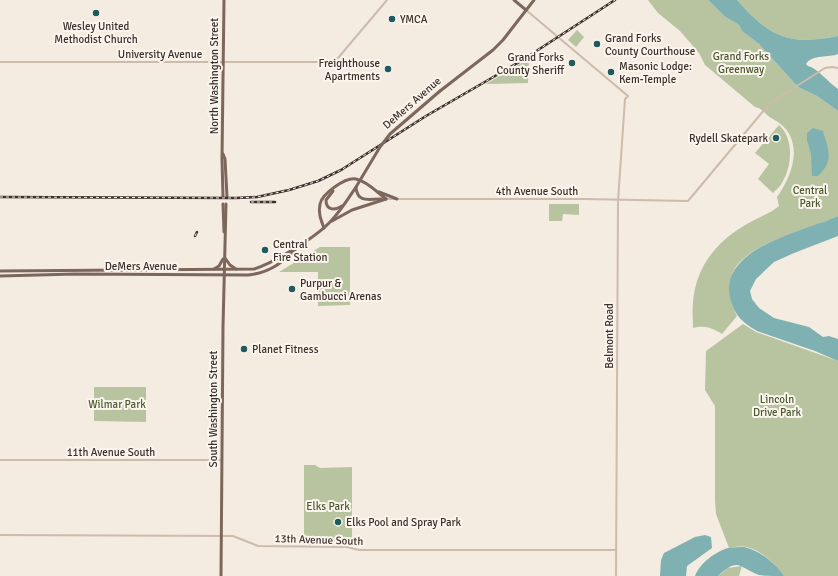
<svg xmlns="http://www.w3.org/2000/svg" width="838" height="576" viewBox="0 0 838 576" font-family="Signika,sans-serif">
<rect width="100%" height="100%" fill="#f4ebe1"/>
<g fill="#b8c4a0">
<path d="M648,0h60l16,16 15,9 3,6 17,13 39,43 19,9 21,15v105c-27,13 -94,27 -106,58 -1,4 0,11 0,15 0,13 -1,15 5,27l-15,18c-10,-6 -17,-9 -29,-6 0,-8 -1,-17 0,-25 2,-33 21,-59 49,-76 12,-8 26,-12 37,-21l-2,-9c18,-25 28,-61 -4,-78 -7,-3 -10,-11 -18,-12l-50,-42 -6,-12 -19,-22 -22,-18z"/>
<path d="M737,0h101v36c-49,10 -68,1 -101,-36z"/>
<path d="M577,30l7,7 -8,10 -8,-7z"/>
<path d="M525,61h4l-1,22 -42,1z"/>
<path d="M779,125c15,13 13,40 4,56 -2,5 -7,9 -10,12l-15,-14 11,-15 -14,-11z"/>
<path d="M549,204h30v11l-16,-1 -1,7h-13z"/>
<path d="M320,247h30v58l-32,1v-34h-39z"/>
<path d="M743,324l13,8 82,29v215h-54c-9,-13 -23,-26 -38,-29 -5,-1 -11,0 -17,1l-13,-34 -1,-14v-94l-10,-16 1,-39z"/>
<path d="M94,387h52v35l-52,-1z"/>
<path d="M304,465h11l5,3 32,-1v77l-48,1z"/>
<path d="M742,566l-3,10h-21l10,-8z"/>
</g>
<g fill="#7fb0b2">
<path d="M708,0h29c33,37 52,46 101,36v18c-9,4 -26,0 -32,10l2,2c9,2 21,17 30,23v22l-21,-15 -19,-9 -39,-43 -17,-13 -3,-6 -15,-9z"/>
<path d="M813,128l10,3c6,20 11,30 -5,45h-6l-1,-22 -4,-14v-7z"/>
<path d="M838,216v20l-44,17 -20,9 -18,17 -6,12 2,8 7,9 15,10 35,9 14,10 6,-1 9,3v22l-23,-10 -58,-20c-15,-9 -23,-16 -27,-34 -11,-50 76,-66 108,-81z"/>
<path d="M705,535l6,2 1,11 -25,18 -1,10h-26l1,-16 3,-7 31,-16z"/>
<path d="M744,547c16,4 31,15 40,29 -8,0 -19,0 -25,-1 -21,-8 -20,-18 -41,1h-23c5,-13 20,-24 33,-28 5,-1 11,-1 16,-1z"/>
</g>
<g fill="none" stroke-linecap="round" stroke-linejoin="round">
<g stroke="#cdbbac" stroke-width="2">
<path d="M526,10l102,86 -3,3 -7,102 -2,375"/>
<path d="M0,62h332l6,-4 49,-58"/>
<path d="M386,199h198l104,2 82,-98 55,-35 7,-1 6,1"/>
<path d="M0,460h222"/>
<path d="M0,535l233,1 25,10 89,1 12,3h257"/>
</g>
<g stroke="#7d675c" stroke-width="3">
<path d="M514,0l12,10"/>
<path d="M440,91l53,-41 10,-10 31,-40"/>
<path d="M223,154l2,5 2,38"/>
<path d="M356,188c2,15 12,11 25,11"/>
<path d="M333,191l-7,9c0,10 8,11 16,6"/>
<path d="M379,192l18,7"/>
<path d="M223,197l-1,-38 2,-159"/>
<path d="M223,204l1,28"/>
<path d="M332,221l20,-11 34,-11"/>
<path d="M324,228c-3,-8 -6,-15 -4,-24 2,-10 25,-27 36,-25 11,2 22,14 30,20"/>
<path d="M225,258l5,7 6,4"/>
<path d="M214,269l5,-3 4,-7"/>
<path d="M0,271l254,-2c20,-6 62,-32 76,-47 10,-10 18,-23 26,-35"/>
<path d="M0,276l75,-2 173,1c20,-2 33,-11 47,-25"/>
<path d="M221,576l2,-249 3,-123"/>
</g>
<g stroke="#3b302b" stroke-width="2.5">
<g id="rail">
<path d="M0,197l236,1 21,-1 32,-7 29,-9 23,-11 85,-54 95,-55 94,-61"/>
<path d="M251,202h24"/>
<path d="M195,236l2,-4"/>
</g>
</g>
<use href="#rail" stroke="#fbf5ee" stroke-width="1" stroke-dasharray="3" stroke-linecap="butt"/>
<path stroke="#7d675c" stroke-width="3" d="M356,187l24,-40 10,-13 50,-43"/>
</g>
<g fill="#1f5a5e" stroke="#fbf5ee" stroke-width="1.5">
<circle cx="96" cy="13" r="4"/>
<circle cx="392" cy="19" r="4"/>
<circle cx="597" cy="44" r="4"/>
<circle cx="572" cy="63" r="4"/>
<circle cx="388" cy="69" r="4"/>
<circle cx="611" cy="72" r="4"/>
<circle cx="776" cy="138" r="4"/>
<circle cx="265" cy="250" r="4"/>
<circle cx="292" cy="289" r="4"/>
<circle cx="244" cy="349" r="4"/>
<circle cx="338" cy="522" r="4"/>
</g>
<g text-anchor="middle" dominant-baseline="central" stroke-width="4" stroke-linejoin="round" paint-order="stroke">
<g font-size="11" fill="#3b302b" stroke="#fbf5ee" text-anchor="start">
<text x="400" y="19">YMCA</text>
<text x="96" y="26" text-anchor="middle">Wesley United<tspan x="96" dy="13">Methodist Church</tspan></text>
<text x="605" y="38">Grand Forks<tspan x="605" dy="13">County Courthouse</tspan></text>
<text x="564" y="57" text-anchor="end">Grand Forks<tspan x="564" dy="13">County Sheriff</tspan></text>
<text x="380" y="63" text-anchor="end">Freighthouse<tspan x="380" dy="13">Apartments</tspan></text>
<text x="619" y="66">Masonic Lodge:<tspan x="619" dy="13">Kem-Temple</tspan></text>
<text x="768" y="138" text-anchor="end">Rydell Skatepark</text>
<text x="273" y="244">Central<tspan x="273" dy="13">Fire Station</tspan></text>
<text x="300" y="283">Purpur &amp;<tspan x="300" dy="13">Gambucci Arenas</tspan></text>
<text x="252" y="349">Planet Fitness</text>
<text x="346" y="522">Elks Pool and Spray Park</text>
</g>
<g font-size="11" fill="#3b302b" stroke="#fbf5ee">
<text x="160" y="54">University Avenue</text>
<text transform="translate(214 76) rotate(-90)">North Washington Street</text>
<text transform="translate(412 103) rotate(-41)">DeMers Avenue</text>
<text x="537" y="191">4th Avenue South</text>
<text x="141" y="266">DeMers Avenue</text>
<text transform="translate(609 336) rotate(-90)">Belmont Road</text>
<text transform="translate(213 409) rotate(-90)">South Washington Street</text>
<text x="111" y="452">11th Avenue South</text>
<text transform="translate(319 540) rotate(2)">13th Avenue South</text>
</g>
<g font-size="11" fill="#4a5a2e" stroke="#fbf5ee">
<text x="741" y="56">Grand Forks<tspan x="741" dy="13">Greenway</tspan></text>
<text x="810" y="190">Central<tspan x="810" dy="13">Park</tspan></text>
<text x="777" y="399">Lincoln<tspan x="777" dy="13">Drive Park</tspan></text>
<text x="117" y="404">Wilmar Park</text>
<text x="328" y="506">Elks Park</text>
</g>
</g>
</svg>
